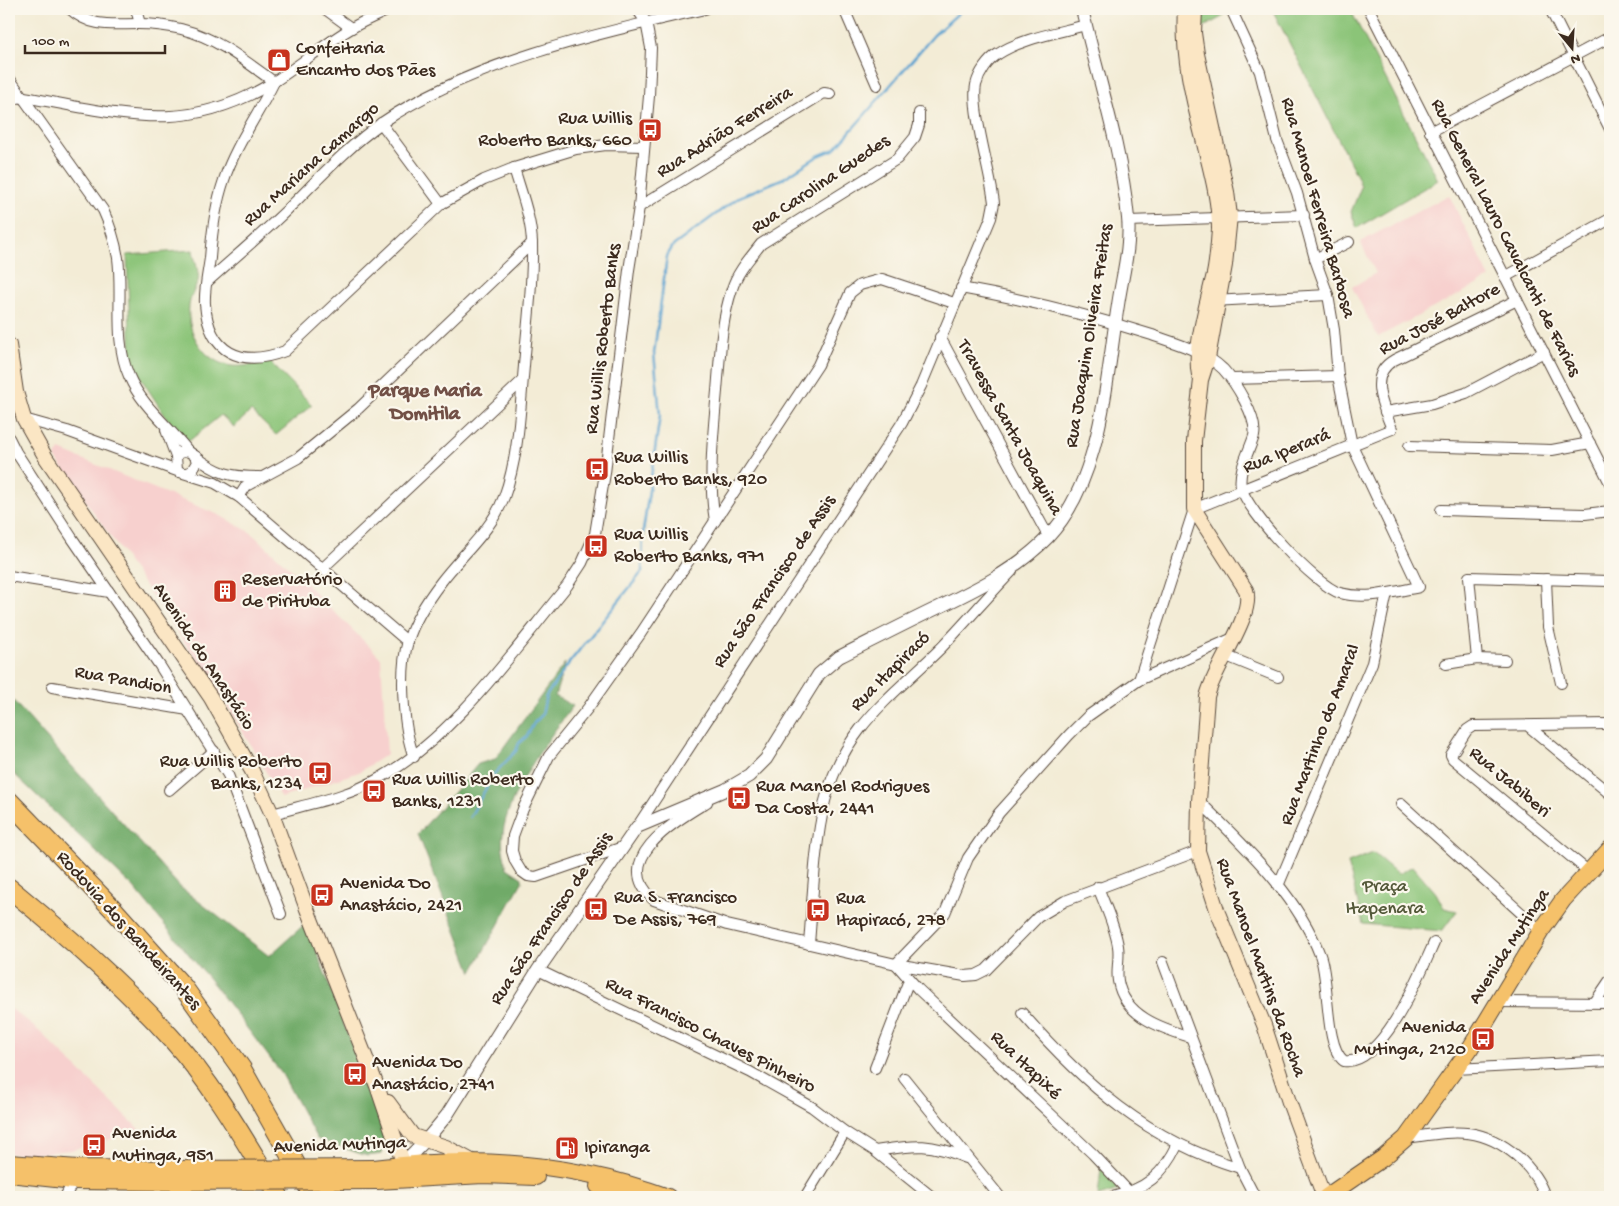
<svg xmlns="http://www.w3.org/2000/svg" width="1619" height="1206" viewBox="0 0 1619 1206" font-family="'Gochi Hand',sans-serif">
<rect width="100%" height="100%" fill="#fbf7ec"/>
<filter id="ink" filterUnits="userSpaceOnUse"><feTurbulence type="fractalNoise" baseFrequency=".02" numOctaves="2"/><feDisplacementMap in="SourceGraphic" scale="10" xChannelSelector="R" yChannelSelector="G"/><feConvolveMatrix kernelMatrix="1 2 1 2 8 2 1 2 1" color-interpolation-filters="sRGB"/></filter>
<filter id="wash" filterUnits="userSpaceOnUse"><feTurbulence type="fractalNoise" baseFrequency=".0096" numOctaves="4" result="noise"/><feDisplacementMap in="SourceGraphic" scale="20" xChannelSelector="R" yChannelSelector="G"/><feGaussianBlur stdDeviation="1.12" result="paint"/><feColorMatrix in="noise" values="0 0 0 0 0 0 0 0 0 0 0 0 0 0 0 0 0 1.4 0 .05"/><feComposite in="paint" operator="in"/></filter>
<g filter="url(#wash)">
<rect width="100%" height="100%" fill="#f3ecd6"/>
<g fill="#f7d0ce">
<path d="M1449,195l41,83 -112,59 -26,-50 24,-14 -16,-31z"/>
<path d="M60,450l159,65 31,17 42,38 89,88 6,96 -28,18 -78,26 -59,-102 -167,-239z"/>
<path d="M9,1007l30,24 102,100 -70,19 -48,5 -14,-2z"/>
</g>
<g fill="#8bc478" stroke="#63774b">
<path d="M1203,9h18l3,7 -24,13z"/>
<path d="M1272,9h78l88,171 -81,48 -6,-16 10,-25 -3,-9z"/>
<path d="M193,250c1,9 7,23 5,31 -3,8 -8,16 -9,25 -3,26 15,57 43,60 12,1 25,-2 38,-4l42,43 -36,30 -25,-24 -17,16 -13,-12 -32,26 -14,-10 -44,-68 -4,-108z"/>
<path d="M1373,853l25,21 15,-8 23,27 8,15 13,3 -15,20 -79,-7 -15,-61z"/>
<path d="M1101,1168l18,22 -21,6z"/>
</g>
<g fill="#70aa68" stroke="#566a43">
<path d="M565,663l-10,33 18,10c-23,30 -67,90 -70,128 -2,12 1,22 4,34l15,10v4l-50,90 -54,-138 60,-70 17,-5z"/>
<path d="M9,696l171,191 89,69 37,-33 72,192 7,27 -3,12 -15,2 -50,-17 -35,-65 -67,-88 -81,-98 -125,-119z"/>
</g>
<g fill="none" stroke-linecap="round" stroke-linejoin="round">
<path stroke="#58a2d0" stroke-width="2.5" d="M470,817l24,-43 22,-23 3,-8 8,-7 7,-13 8,-8 4,-19 23,-33 73,-91 1,-40 17,-117 -6,-62 13,-97 6,-10 66,-49 45,-19 34,-22 17,-7 99,-114 29,-26"/>
</g>
</g>
<g filter="url(#ink)">
<g fill="none" stroke-linecap="round" stroke-linejoin="round">
<g stroke="#57473a" stroke-width="12">
<g id="minor">
<path d="M70,9c21,19 42,15 68,15 13,0 30,2 43,5 36,9 63,31 93,53"/>
<path d="M136,9l4,15"/>
<path d="M325,9l26,19"/>
<path d="M844,9l33,76"/>
<path d="M1369,9l241,474"/>
<path d="M1550,9l60,120"/>
<path d="M9,78l94,132c7,15 12,31 15,48 5,38 -5,82 11,118 13,31 40,50 59,75"/>
<path d="M274,82c-16,33 -39,64 -50,98 -9,26 -12,51 -14,78 -2,15 -6,31 -5,46 4,49 36,64 80,47l156,-147 43,-24 30,-12 62,-19 30,-4 37,1"/>
<path d="M9,99l15,-2c95,16 159,40 248,-14 27,-17 51,-38 78,-54 13,-8 28,-14 41,-20"/>
<path d="M381,123l60,81"/>
<path d="M1430,132l180,-95"/>
<path d="M639,207l185,-114 6,1"/>
<path d="M1128,221l176,-6"/>
<path d="M1315,259l34,-17"/>
<path d="M1505,277l105,-58"/>
<path d="M207,282c29,-26 59,-51 87,-79 28,-28 56,-58 89,-81 90,-61 217,-89 322,-113"/>
<path d="M961,288c67,12 125,26 191,47 25,9 51,15 71,34 12,13 35,49 31,67 -5,16 -16,34 -13,51 6,25 75,99 99,106 26,7 54,-1 79,-6l-67,-142 -14,-69 -4,-46 -6,-35 -13,-36 -18,-66 -20,-53 -17,-68 -29,-63"/>
<path d="M1213,301l115,-6"/>
<path d="M940,337l108,199"/>
<path d="M1232,379l106,-3"/>
<path d="M1385,412l47,-8 34,-11 78,-41"/>
<path d="M24,419l43,12 113,41"/>
<path d="M166,430l10,27"/>
<path d="M9,438l7,14 56,86 88,128 68,109 53,139"/>
<path d="M1409,446l143,4 38,-7"/>
<path d="M195,456c23,18 36,21 64,21"/>
<path d="M186,473l5,-1 6,-10 -2,-6 -7,-5 -9,2 -3,4 1,12 3,3 35,11 24,14 169,145"/>
<path d="M239,497l7,-11 52,-28 60,-49 174,-166"/>
<path d="M1441,510l144,4 25,-3"/>
<path d="M715,521c-7,-43 -2,-86 2,-130 3,-34 4,-69 15,-102 5,-17 18,-31 29,-45l136,-85 18,-22 4,-12v-12"/>
<path d="M323,568l199,-187"/>
<path d="M9,576l100,16"/>
<path d="M1546,579l2,48 13,56"/>
<path d="M1224,655l54,22"/>
<path d="M1477,659l-8,-82 141,4"/>
<path d="M1446,664l31,-5 28,1"/>
<path d="M1139,680l55,-171 198,-80c-9,-23 -25,-54 2,-69l123,-60"/>
<path d="M52,687l136,23"/>
<path d="M1528,726l82,68"/>
<path d="M414,757c-11,-29 -15,-86 -6,-116 6,-20 20,-42 33,-59 21,-28 51,-52 63,-85 15,-41 16,-88 20,-131 3,-40 9,-80 8,-121 0,-25 -11,-53 -18,-77"/>
<path d="M169,790l45,-39"/>
<path d="M1199,801c45,45 98,93 121,154 10,26 4,91 24,106 38,6 77,-89 90,-118"/>
<path d="M707,802c-31,19 -98,57 -53,98l73,25 169,39 69,12 11,-1 10,-5 52,-53 27,-16 133,-50"/>
<path d="M1401,804l140,127"/>
<path d="M272,814c36,-10 76,-17 108,-36 75,-42 133,-127 187,-192l15,-23 13,-29 10,-61 24,-203 10,-63 10,-111 2,-48 -5,-26 -9,-13"/>
<path d="M637,827l265,-404 19,-37 70,-168 3,-15c-3,-29 -23,-93 -18,-118 3,-12 12,-25 22,-31 25,-16 59,-21 88,-29"/>
<path d="M623,847l-87,30 -8,-1 -7,-5 -6,-10 -3,-10 1,-15 10,-27 26,-53 39,-48 53,-75 177,-268 32,-72 10,-8 22,-6 72,24"/>
<path d="M1588,871l-135,-112 -2,-4 16,-25 6,-4 137,-2"/>
<path d="M1278,886l94,-223 15,-70"/>
<path d="M1098,887c7,19 17,39 20,59 2,12 -2,23 0,35 6,35 43,47 72,56"/>
<path d="M809,944c4,-47 5,-96 16,-143 19,-74 67,-104 117,-154 24,-25 46,-51 70,-76"/>
<path d="M1163,962l77,206 15,29"/>
<path d="M538,970l212,102 62,35 33,25 30,19 57,46"/>
<path d="M1497,1002l113,1"/>
<path d="M1595,1002l15,-22"/>
<path d="M1022,1013c63,72 125,127 218,155"/>
<path d="M875,1068l34,-88"/>
<path d="M1456,1069l154,-8"/>
<path d="M904,1078l96,119"/>
<path d="M1406,1138c45,-6 73,-14 111,18 12,11 23,25 28,41"/>
<path d="M875,1151c40,-6 53,-9 91,7"/>
<path d="M65,1197l10,-19"/>
<path d="M805,1197l40,-65"/>
<path d="M1112,1197c34,-8 51,-22 66,-53"/>
<path d="M1131,1197l-1,-4 -37,-39 -175,-165 -22,-25 49,-51 23,-55 31,-45 70,-78 19,-19 51,-36 94,-42"/>
</g>
</g>
<g stroke="#57473a" stroke-width="14">
<path id="tertiary" d="M402,1164l25,-25 20,-24 91,-145 99,-143 88,-37 24,-14 17,-17 53,-85 20,-17c30,-15 61,-31 92,-46 42,-20 84,-40 117,-74 54,-57 58,-158 70,-232 4,-28 13,-59 10,-87 -7,-71 -30,-140 -46,-209"/>
</g>
<g stroke="#57473a" stroke-width="16">
<g id="secondary">
<path d="M1185,9c-3,45 7,87 18,130 7,30 16,59 16,90 -1,14 -2,31 -5,45 -6,26 -21,75 -15,101"/>
<path d="M1195,9l-1,24 3,21 30,138 3,24 -5,49 -17,93 -7,22 -7,61v68l52,81c9,25 -33,78 -39,107l-8,104 -1,50 20,62 46,112 25,77 35,95"/>
<path d="M9,345l7,47 8,27 22,39 165,240 41,73 20,43 35,95 70,177 30,88"/>
<path d="M388,1102l25,34 33,11 24,13"/>
</g>
</g>
<g stroke="#57473a" stroke-width="18">
<g id="primary">
<path d="M9,1163l69,5 99,1"/>
<path d="M374,1168c100,-13 199,-6 294,29"/>
<path d="M9,1174l65,7 101,1"/>
<path d="M377,1181l106,-6 53,2"/>
<path d="M598,1186l36,11"/>
<path d="M1326,1197l57,-39 23,-20 63,-88 72,-119 22,-31 47,-51"/>
</g>
</g>
<g stroke="#57473a" stroke-width="21">
<g id="motorway">
<path d="M9,801l104,108 70,78 58,81 73,129"/>
<path d="M9,888c57,47 114,96 164,152 42,47 73,103 106,157"/>
</g>
</g>
<use href="#minor" stroke="#fff" stroke-width="10"/>
<use href="#tertiary" stroke="#fff" stroke-width="12"/>
<use href="#secondary" stroke="#fbe6c4" stroke-width="14"/>
<use href="#primary" stroke="#f5c16b" stroke-width="16"/>
<use href="#motorway" stroke="#f5c16b" stroke-width="19"/>
<g stroke="#57473a" stroke-width="18" stroke-linecap="butt">
<g id="primary-bridge">
<path d="M177,1169l197,-1"/>
<path d="M175,1182l202,-1"/>
</g>
</g>
<use href="#primary-bridge" stroke="#f5c16b" stroke-width="16"/>
</g>
</g>
<defs>
<g id="shop-square" transform="scale(1.25)"><rect x="-9" y="-9" width="18" height="18" rx="4" fill="#c8321e" stroke="#fbf7ec"/><path d="M-5-2.5h2.3a2.7 3.5 0 0 1 5.4 0H5L5.5 6h-11ZM-1.5-2.5h3a1.5 2.3 0 0 0-3 0Z" fill="#fff"/></g>
<g id="bus-square" transform="scale(1.25)"><rect x="-9" y="-9" width="18" height="18" rx="4" fill="#c8321e" stroke="#fbf7ec"/><path d="M-5-6H5V4H4V6H2V4H-2V6H-4V4H-5ZM-3.5-4V0h7V-4ZM-3.5 1.2v1.5H-2V1.2ZM2 1.2v1.5H3.5V1.2Z" fill="#fff"/></g>
<g id="building-square" transform="scale(1.25)"><rect x="-9" y="-9" width="18" height="18" rx="4" fill="#c8321e" stroke="#fbf7ec"/><path d="M-4-6H4V6H1V3H-1V6H-4ZM-2.5-4.3h1.7v1.8h-1.7ZM.8-4.3h1.7v1.8H.8ZM-2.5-1h1.7V.8h-1.7ZM.8-1h1.7V.8H.8Z" fill="#fff"/></g>
<g id="fuel-square" transform="scale(1.25)"><rect x="-9" y="-9" width="18" height="18" rx="4" fill="#c8321e" stroke="#fbf7ec"/><path d="M-5.5-6h7V0h2V4h1.3V-2.5L3-4.5l.8-.8L6-3V5H2.5V1h-1V6h-7ZM-4.2-4.7v3.2H.2V-4.7Z" fill="#fff"/></g>
</defs>
<g fill-rule="evenodd">
<use href="#shop-square" x="279" y="60"/>
<use href="#bus-square" x="650" y="130"/>
<use href="#bus-square" x="597" y="469"/>
<use href="#bus-square" x="596" y="546"/>
<use href="#building-square" x="225" y="591"/>
<use href="#bus-square" x="320" y="773"/>
<use href="#bus-square" x="374" y="791"/>
<use href="#bus-square" x="739" y="798"/>
<use href="#bus-square" x="322" y="895"/>
<use href="#bus-square" x="596" y="909"/>
<use href="#bus-square" x="818" y="910"/>
<use href="#bus-square" x="1483" y="1039"/>
<use href="#bus-square" x="355" y="1074"/>
<use href="#bus-square" x="94" y="1145"/>
<use href="#fuel-square" x="567" y="1148"/>
</g>
<g text-anchor="middle" dominant-baseline="central" stroke-width="4.5" stroke-linejoin="round" paint-order="stroke">
<g font-size="19" fill="#3b2a1e" stroke="#fbf7ec" text-anchor="start">
<text x="296" y="49">Confeitaria<tspan x="296" dy="22">Encanto dos Pães</tspan></text>
<text x="632" y="119" text-anchor="end">Rua Willis<tspan x="632" dy="22">Roberto Banks, 660</tspan></text>
<text x="614" y="458">Rua Willis<tspan x="614" dy="22">Roberto Banks, 920</tspan></text>
<text x="614" y="535">Rua Willis<tspan x="614" dy="22">Roberto Banks, 971</tspan></text>
<text x="242" y="580">Reservatório<tspan x="242" dy="22">de Pirituba</tspan></text>
<text x="302" y="762" text-anchor="end">Rua Willis Roberto<tspan x="302" dy="22">Banks, 1234</tspan></text>
<text x="392" y="780">Rua Willis Roberto<tspan x="392" dy="22">Banks, 1231</tspan></text>
<text x="756" y="787">Rua Manoel Rodrigues<tspan x="756" dy="22">Da Costa, 2441</tspan></text>
<text x="340" y="884">Avenida Do<tspan x="340" dy="22">Anastácio, 2421</tspan></text>
<text x="614" y="898">Rua S. Francisco<tspan x="614" dy="22">De Assis, 769</tspan></text>
<text x="836" y="899">Rua<tspan x="836" dy="22">Itapiracó, 278</tspan></text>
<text x="1466" y="1028" text-anchor="end">Avenida<tspan x="1466" dy="22">Mutinga, 2120</tspan></text>
<text x="372" y="1063">Avenida Do<tspan x="372" dy="22">Anastácio, 2741</tspan></text>
<text x="112" y="1134">Avenida<tspan x="112" dy="22">Mutinga, 951</tspan></text>
<text x="584" y="1148">Ipiranga</text>
</g>
<g font-size="19" fill="#3b2a1e" stroke="#fbf7ec">
<text transform="translate(725 133) rotate(-32)">Rua Adrião Ferreira</text>
<text transform="translate(312 165) rotate(-42)">Rua Mariana Camargo</text>
<text transform="translate(821 185) rotate(-34)">Rua Carolina Guedes</text>
<text transform="translate(1317 208) rotate(74)">Rua Manoel Ferreira Barbosa</text>
<text transform="translate(1505 238) rotate(63)">Rua General Lauro Cavalcanti de Farias</text>
<text transform="translate(1440 320) rotate(-28)">Rua José Baltore</text>
<text transform="translate(1090 336) rotate(-81)">Rua Joaquim Oliveira Freitas</text>
<text transform="translate(604 339) rotate(-83)">Rua Willis Roberto Banks</text>
<text transform="translate(1009 428) rotate(61)">Travessa Santa Joaquina</text>
<text transform="translate(1287 452) rotate(-22)">Rua Iperará</text>
<text transform="translate(775 582) rotate(-56)">Rua São Francisco de Assis</text>
<text transform="translate(203 657) rotate(57)">Avenida do Anastácio</text>
<text transform="translate(891 672) rotate(-45)">Rua Itapiracó</text>
<text transform="translate(123 681) rotate(10)">Rua Pandion</text>
<text transform="translate(1321 735) rotate(-69)">Rua Martinho do Amaral</text>
<text transform="translate(1509 783) rotate(40)">Rua Jabiberi</text>
<text transform="translate(552 919) rotate(-56)">Rua São Francisco de Assis</text>
<text transform="translate(128 931) rotate(48)">Rodovia dos Bandeirantes</text>
<text transform="translate(1510 947) rotate(-57)">Avenida Mutinga</text>
<text transform="translate(1260 968) rotate(70)">Rua Manoel Martins da Rocha</text>
<text transform="translate(710 1036) rotate(27)">Rua Francisco Chaves Pinheiro</text>
<text transform="translate(1025 1066) rotate(44)">Rua Itapixé</text>
<text transform="translate(340 1146) rotate(-2)">Avenida Mutinga</text>
</g>
<g font-size="19" fill="#535839" stroke="#fbf7ec">
<text x="1385" y="887">Praça<tspan x="1385" dy="22">Itapenara</tspan></text>
</g>
<g font-size="20" font-weight="bold" fill="#725046" stroke="#fbf7ec">
<text x="425" y="392">Parque Maria<tspan x="425" dy="23">Domitila</tspan></text>
</g>
</g>
<rect width="1619" height="1206" fill="none" stroke="#fbf7ec" stroke-width="30"/>
<g transform="translate(1572 48) rotate(162)" stroke="#fbf7ec" stroke-width="4" paint-order="stroke">
<path d="M0-4L9 19L0 12L-9 19Z" fill="#3b2a1e"/>
<text y="-8" font-size="14" font-weight="bold" text-anchor="middle" fill="#3b2a1e">N</text>
</g>
<path d="M25 45v8h140v-8" fill="none" stroke="#3b2a1e" stroke-width="2.5"/>
<text x="32" y="45" font-size="15" fill="#3b2a1e" stroke="#fbf7ec" stroke-width="4" paint-order="stroke">100 m</text>
</svg>
